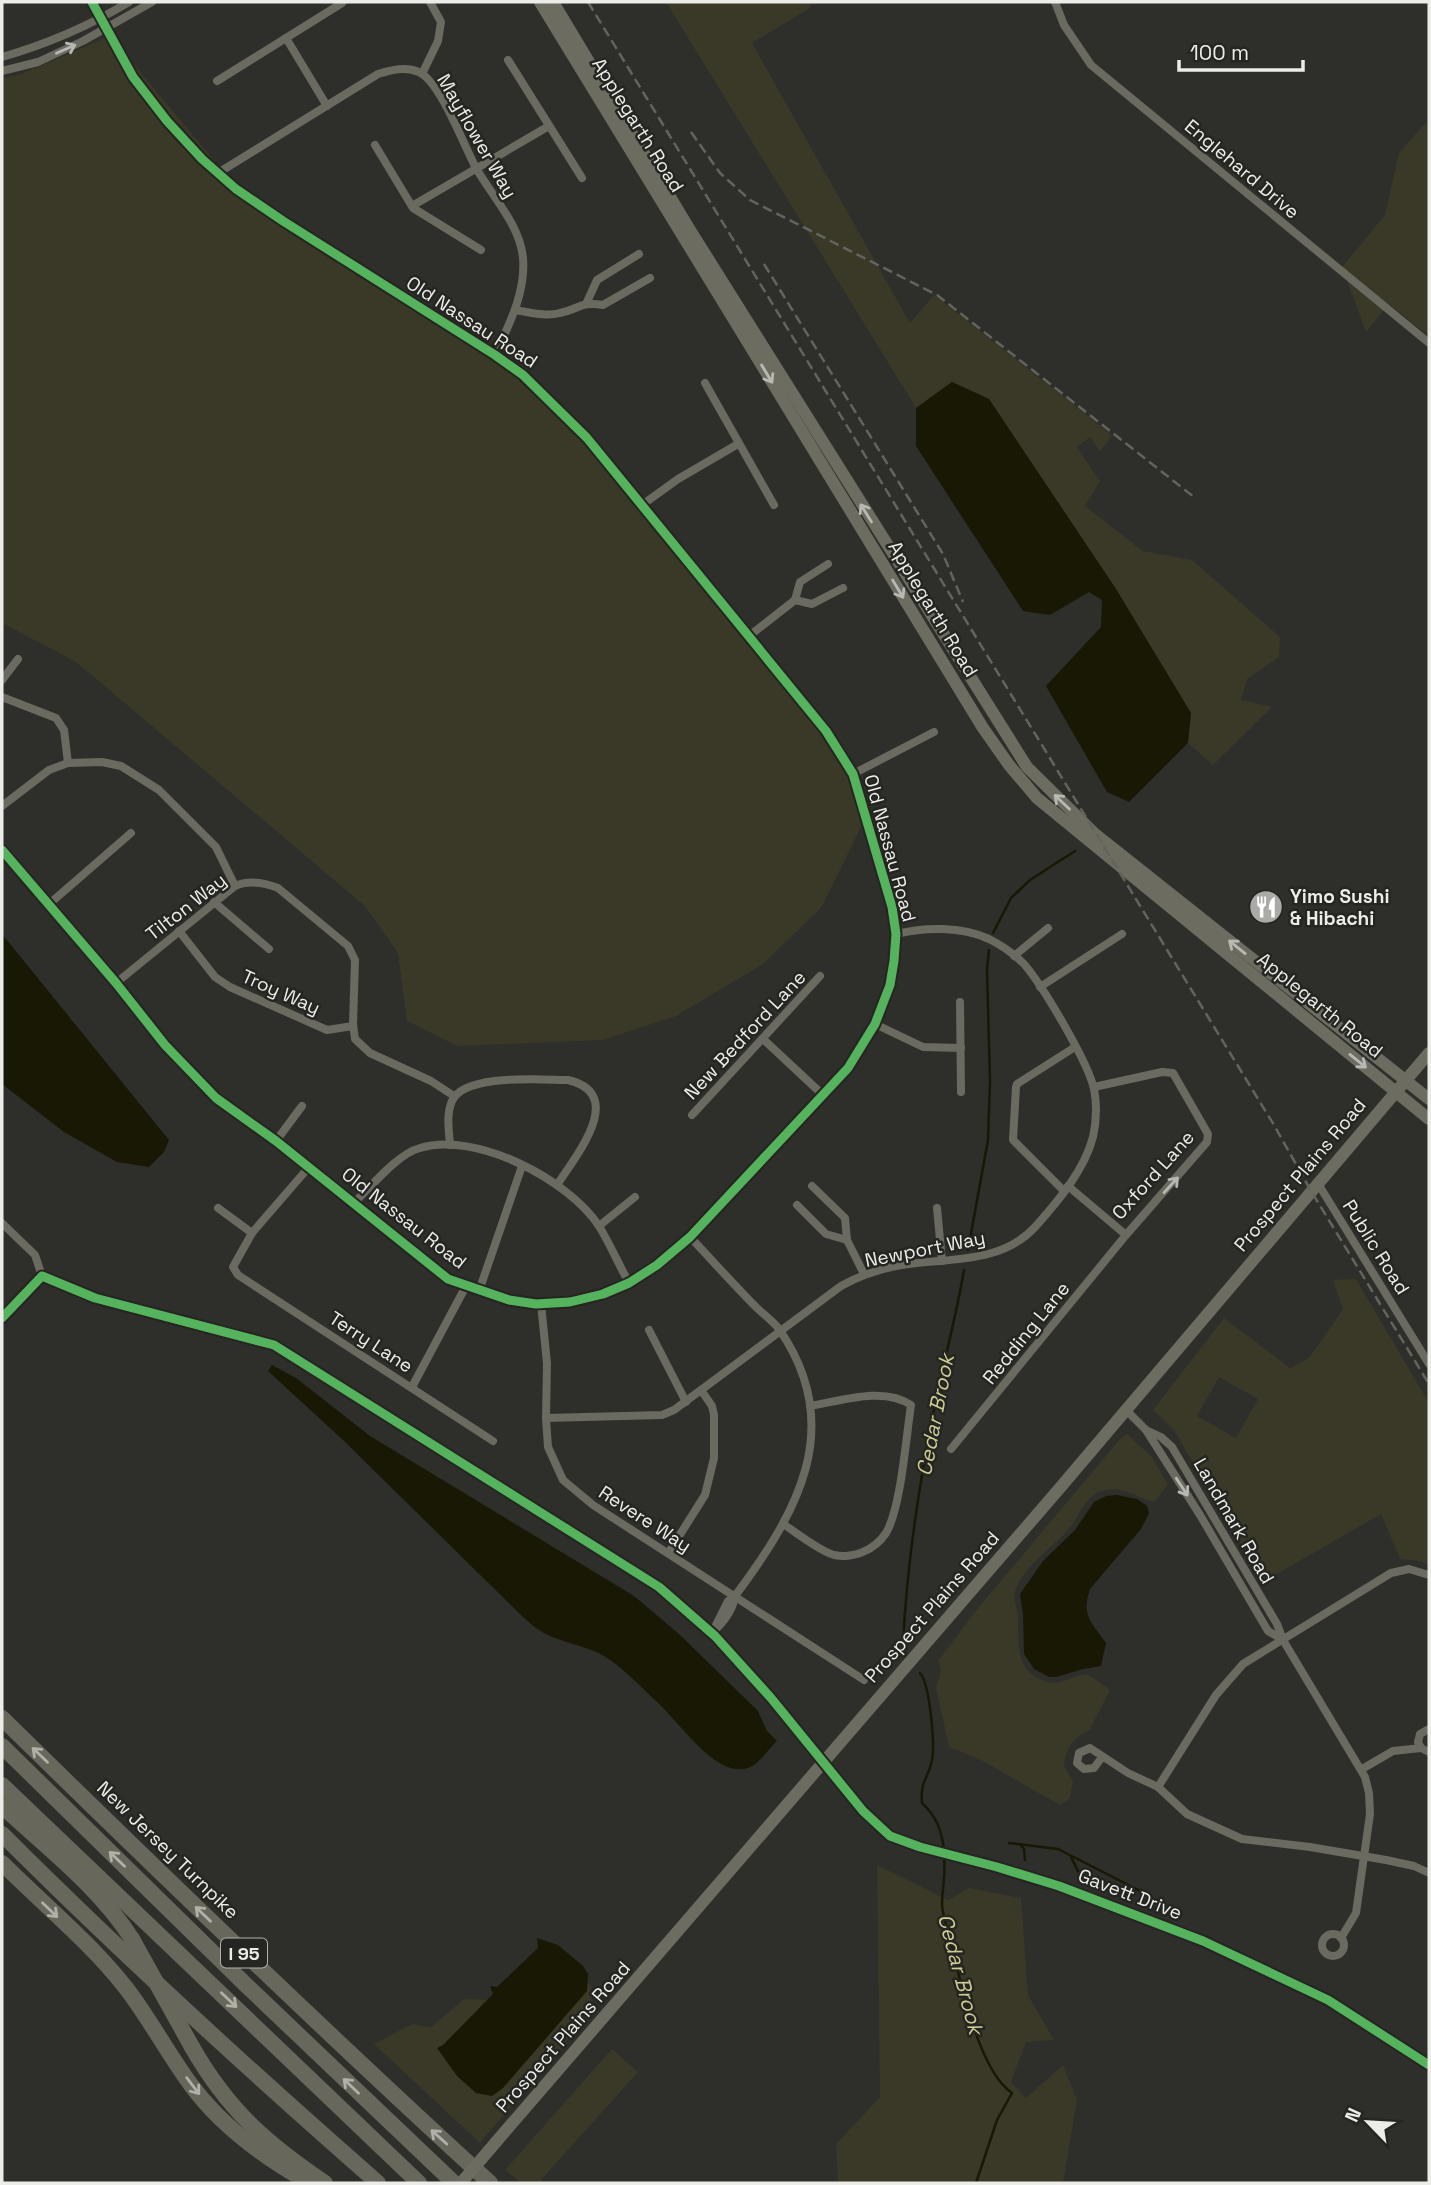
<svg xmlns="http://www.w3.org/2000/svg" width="1431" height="2185" viewBox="0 0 1431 2185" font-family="'Space Grotesk',sans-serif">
<rect width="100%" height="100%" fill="#2e2e2b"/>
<g fill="#3a3927" fill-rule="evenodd">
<path d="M666,2h145l-1,6 -58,35 158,280 24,-28 178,140 -12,17 -10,-15 -13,10 23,34 -15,25 58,45 49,9 88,77 -1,20 -32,22 -6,21 31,7 -59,58 -25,-22 3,-30 -75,-124 -127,-190 -37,-17 -36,26z"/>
<path d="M110,36l128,153 301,198 291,346 36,84 -45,91 -58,56 -87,52 -73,24 -146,6 -50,-25 -9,-68 -33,-47 -289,-244 -74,-39v-545l14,-2z"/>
<path d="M1429,119v217l-40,-32 -23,28 -24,-65 43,-52 14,-62z"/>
<path d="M1356,1279l73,124v162l-10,-4 -19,-2 -19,-45 -118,68 -89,-152 -21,-20 71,-92 66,50 19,-10 34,-49 -10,-29zM1219,1377l39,22 -22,39 -39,-22z"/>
<path d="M1127,1434l25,23 16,27 -13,18c-20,-4 -33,-19 -56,-10 -13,5 -19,22 -27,33 -17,22 -45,37 -56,64 -4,9 1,17 2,26 1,26 -4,58 29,67 16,4 27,-8 41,-8l22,16 -21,41c-17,7 -23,18 -25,35l9,15 -3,17 -10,7 -79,-45 -32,-13 -13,-59 5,-18 -3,-9 36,-48 146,-174z"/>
<path d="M877,1865l71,35 21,-12 52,10 7,97 26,45 -28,2 -15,40 15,16 37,-33 14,35 -14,83h-225l-2,-39 44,-47z"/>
<path d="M577,1973l14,13 1,25 -112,132 -106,-99 38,-20 19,3 33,-28 32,1z"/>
<path d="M612,2049l26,23 -97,108 3,3h-23l-16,-13z"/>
</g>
<g fill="#191804">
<path d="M952,382l37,17 127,190 75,124 -3,30 -59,59 -22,-10 -61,-106 55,-59 1,-27 -13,-8 -39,23 -27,-4 -107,-165v-38z"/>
<path d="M2,934l167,206 -5,12 -15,15 -32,-5 -53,-30 -62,-48z"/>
<path d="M272,1365l24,13 74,58 264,160 45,38 79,77 9,20 10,10c-13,12 -21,31 -41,28 -28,-3 -59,-49 -80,-68 -16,-15 -34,-34 -52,-45 -19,-11 -42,-13 -60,-23 -8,-4 -15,-11 -21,-16l-180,-177 -75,-69z"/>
<path d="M1117,1495l20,4 10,7 2,7 -8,16 -51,60c-9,27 1,32 16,54l-5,23 -18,3 -27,8h-7l-15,-8 -10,-15 -1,-39 -3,-21 23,-33 32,-31 19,-28 12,-6z"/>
<path d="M537,1938l21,7 25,21 5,8 -1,17 -84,97 -11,8 -16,-3 -19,-17 -20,-28 6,-3 50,-51 -3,-8 7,1 41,-39z"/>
</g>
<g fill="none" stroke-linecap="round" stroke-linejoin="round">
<g stroke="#191804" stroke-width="2.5">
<path d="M993,933l18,-35 19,-18 45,-29"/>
<path d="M968,1250l20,-110 2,-59 -3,-112 2,-19"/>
<path d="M903,1644c4,-83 17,-167 34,-249 9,-42 20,-83 27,-125"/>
<path d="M920,1673c10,11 15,72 12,87 -3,18 -12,19 -10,43 14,13 20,27 22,48"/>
<path d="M1009,1843l49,6 90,46"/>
<path d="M1020,1844l4,5 1,11"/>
<path d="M944,1857c2,17 -2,32 -2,48 1,12 6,25 9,37 9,39 28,129 61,151l-15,27 -21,63"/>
<path d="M1071,1857l11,22"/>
</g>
<g stroke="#6a6a60" stroke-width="8">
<path d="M1055,2l9,23 27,40 338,278"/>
<path d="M286,38l41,68"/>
<path d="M2,57c45,-13 87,-31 127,-55"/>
<path d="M508,60l74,118"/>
<path d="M2,71l36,-9 45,-21 69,-39"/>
<path d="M422,74l16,-33 3,-19 -11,-20"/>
<path d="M217,81l125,-78"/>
<path d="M375,145l38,63 68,42"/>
<path d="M218,173l160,-99c13,-4 28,-8 41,-2 22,11 45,74 57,96 16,28 44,57 47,90 3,34 -14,67 -28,97"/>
<path d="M412,206l137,-80"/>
<path d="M587,302l10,-22 42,-26"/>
<path d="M515,310c14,2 30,7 45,3 20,-4 20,-12 43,-8l47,-27"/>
<path d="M705,383l69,122"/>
<path d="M642,505l36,-26 60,-35"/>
<path d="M795,600l5,-18 28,-18"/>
<path d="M749,636l46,-36 17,4 31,-16"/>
<path d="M2,680l16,-21"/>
<path d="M2,697l54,21 8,12 4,33"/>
<path d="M853,774l81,-42"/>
<path d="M2,806l47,-36 19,-7 34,-1 19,4 38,24 57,57 19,39"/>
<path d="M2,850l114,133 49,62 51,53 60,43 172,138 61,21 27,4 34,-2 33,-8 26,-11 28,-18 33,-28 158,-169 27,-44 15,-39 4,-24 2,-27 -4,-27 -39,-133 -27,-43 -239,-293 -64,-63 -28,-20 -212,-134 -47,-32 -34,-30 -35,-38 -34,-44 -41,-75"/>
<path d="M214,902l55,47"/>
<path d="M48,905l83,-72"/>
<path d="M179,931l36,46 15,10 97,43 26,-4"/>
<path d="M1014,956l34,-28"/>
<path d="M116,983l119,-97c13,-6 30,-3 43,2l70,58 7,14 -2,64 2,15 15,14 61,28 23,15"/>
<path d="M1040,987l82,-53"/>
<path d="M960,1002l1,90"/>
<path d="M875,1024l48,23 38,1"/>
<path d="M763,1039l60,56"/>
<path d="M692,1115l128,-139"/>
<path d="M276,1141l26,-35"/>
<path d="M450,1145c-1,-14 -4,-31 2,-44 12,-28 90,-21 116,-21 60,14 7,77 -11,105"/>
<path d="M309,1167l-57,66 -19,34 5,8 255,166"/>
<path d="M1317,1182l112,182"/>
<path d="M812,1186l33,32 2,22 17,34"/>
<path d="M1068,1186l58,49"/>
<path d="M1064,1191l-51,-51 3,-53 1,-3 58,-37"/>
<path d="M354,1203c17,-16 43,-49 66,-55 55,-17 148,31 179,78 11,18 20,39 30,57"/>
<path d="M797,1205l29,29 21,6"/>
<path d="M218,1208l34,25"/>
<path d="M937,1208l5,53"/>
<path d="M2,1223l33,32 7,21"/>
<path d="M599,1226l36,-29"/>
<path d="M690,1237c22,23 43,47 66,70 7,7 17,14 23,22 68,98 18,184 -44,267"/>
<path d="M479,1291l43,-125"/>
<path d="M541,1304l6,59 -1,55 2,29 15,33 30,25 271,175"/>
<path d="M2,1318l40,-42 53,22 179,47 385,242 56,49 56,62 92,113 27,25 30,11 77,20 62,19 144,55 125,59 101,65"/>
<path d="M649,1330l37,72"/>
<path d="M412,1387l54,-101"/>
<path d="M1126,1410l20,20 54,85 68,116 15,9"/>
<path d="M546,1418l116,-3 12,-5 167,-124c18,-10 35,-16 55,-20 48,-9 104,0 140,-40 22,-25 48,-55 57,-89 3,-14 4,-33 1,-48 -6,-27 -51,-103 -70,-125 -9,-9 -23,-19 -35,-25 -28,-13 -64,-12 -93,-5"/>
<path d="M1146,1430l15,7 11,10 105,177 6,16 82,137 4,16 1,21 -14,99 -15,25"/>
<path d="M951,1449l175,-214 81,-93 1,-8 -35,-61 -11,-1 -68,15"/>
<path d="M783,1524c14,9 36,27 51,31 19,4 41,-5 52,-22 15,-25 20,-96 25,-128 -27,-19 -71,-4 -101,1"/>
<path d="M669,1552l36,-57 9,-37v-43l-2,-9 -11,-16"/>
<path d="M735,1596c-2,15 -12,27 -23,37l16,-32z"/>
<path d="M1429,1729l-9,5 -2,8 3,6 8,4"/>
<path d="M1102,1757l-8,11 -10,1 -7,-6 2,-10 11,-5 38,25 30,14 29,27 55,25 68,8 76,13 28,6 15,7"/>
<path d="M1362,1769l31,-18 28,-3"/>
<path d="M1158,1787l58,-92 27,-31 148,-91 18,-4 20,6"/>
<circle cx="1333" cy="1945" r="11"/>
</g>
<g stroke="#6c6c61" stroke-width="12">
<path d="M540,2l443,726 26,37 28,33 392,321"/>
<path d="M553,2l137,228 337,537 68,67 334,265"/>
<path d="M496,2142l563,-653 370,-436"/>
</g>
<g stroke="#68675b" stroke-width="16">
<path d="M2,1718c160,157 322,313 488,465"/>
<path d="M2,1746l244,239 208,198"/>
<path d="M2,1785l417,398"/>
<path d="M2,1806c44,41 97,81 130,133"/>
<path d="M2,1834c121,121 247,236 376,349"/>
<path d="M2,1863c41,41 88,79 124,125 24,31 42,66 65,97 31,42 74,73 119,98"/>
<path d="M192,2047c36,63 74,96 133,136"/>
</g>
<g stroke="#64645e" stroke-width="2.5" stroke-dasharray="10 5" stroke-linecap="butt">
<path d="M588,2l686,1123 37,66 118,193"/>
<path d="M691,132l29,41 30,27 187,95 257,202"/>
<path d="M764,264l179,290 20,48"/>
</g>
<path stroke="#6c6c61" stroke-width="12" d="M461,2183l35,-41"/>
<path stroke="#68675b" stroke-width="16" d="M132,1939l60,108"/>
<g stroke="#252521" stroke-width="13">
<g id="cycleway">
<path d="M2,850l114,133 49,62 51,53 60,43 172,138 61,21 27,4 34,-2 33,-8 26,-11 28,-18 33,-28 158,-169 27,-44 15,-39 4,-24 2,-27 -4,-27 -39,-133 -27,-43 -239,-293 -64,-63 -28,-20 -212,-134 -47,-32 -34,-30 -35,-38 -34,-44 -41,-75"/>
<path d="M2,1318l40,-42 53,22 179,47 385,242 56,49 56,62 92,113 27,25 30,11 77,20 62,19 144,55 125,59 101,65"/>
</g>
</g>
<use href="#cycleway" stroke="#56b35d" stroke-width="9"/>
</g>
<defs><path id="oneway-shaft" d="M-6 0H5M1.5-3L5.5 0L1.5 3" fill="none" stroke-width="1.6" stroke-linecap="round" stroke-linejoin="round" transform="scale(1.75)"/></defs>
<g stroke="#b8b8b2">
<use href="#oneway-shaft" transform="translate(66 49) rotate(-24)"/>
<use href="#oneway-shaft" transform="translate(1171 1185) rotate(-48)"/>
<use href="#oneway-shaft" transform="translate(1182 1487) rotate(57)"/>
</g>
<g stroke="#b9b9b3">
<use href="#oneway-shaft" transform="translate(767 374) rotate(59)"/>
<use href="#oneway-shaft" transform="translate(866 513) rotate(-122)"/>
<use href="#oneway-shaft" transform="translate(898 589) rotate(59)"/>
<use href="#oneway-shaft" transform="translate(1062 802) rotate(-136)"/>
<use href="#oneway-shaft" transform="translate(1237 947) rotate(-141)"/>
<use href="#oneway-shaft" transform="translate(1358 1061) rotate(39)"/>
</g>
<g stroke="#b1b0a9">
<use href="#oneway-shaft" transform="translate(40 1755) rotate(-136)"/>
<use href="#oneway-shaft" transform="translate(117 1859) rotate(-136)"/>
<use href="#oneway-shaft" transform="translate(50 1910) rotate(44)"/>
<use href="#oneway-shaft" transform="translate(203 1914) rotate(-136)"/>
<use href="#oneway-shaft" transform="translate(229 2000) rotate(44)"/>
<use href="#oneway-shaft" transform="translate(193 2086) rotate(53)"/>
<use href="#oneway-shaft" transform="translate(351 2086) rotate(-136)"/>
<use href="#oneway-shaft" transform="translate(439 2137) rotate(-138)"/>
</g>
<defs>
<g id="restaurant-disc" transform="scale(1.75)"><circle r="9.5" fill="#aaaaa6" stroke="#252521"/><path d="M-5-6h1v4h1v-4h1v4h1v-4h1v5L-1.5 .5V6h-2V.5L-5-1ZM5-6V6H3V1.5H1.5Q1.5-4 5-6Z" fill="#fff"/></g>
</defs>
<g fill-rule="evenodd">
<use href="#restaurant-disc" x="1266" y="907"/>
</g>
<g text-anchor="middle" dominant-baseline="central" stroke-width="5" stroke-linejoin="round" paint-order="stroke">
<rect fill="#252521" stroke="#b0b0ad" stroke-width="2" x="221" y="1938.5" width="46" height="29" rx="5"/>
<g font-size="18" font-weight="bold" fill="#ecece9">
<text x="244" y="1953">I 95</text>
</g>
<g font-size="19" fill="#ecece9" stroke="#252521">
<text transform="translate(638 125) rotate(58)">Applegarth Road</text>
<text transform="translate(477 136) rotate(60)">Mayflower Way</text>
<text transform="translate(1242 169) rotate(40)">Englehard Drive</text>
<text transform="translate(472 322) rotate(33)">Old Nassau Road</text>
<text transform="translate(933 609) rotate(59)">Applegarth Road</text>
<text transform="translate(890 848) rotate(75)">Old Nassau Road</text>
<text transform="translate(186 907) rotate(-38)">Tilton Way</text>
<text transform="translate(281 992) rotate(24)">Troy Way</text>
<text transform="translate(1320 1005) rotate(39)">Applegarth Road</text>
<text transform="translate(745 1035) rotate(-47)">New Bedford Lane</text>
<text transform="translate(1153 1175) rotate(-48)">Oxford Lane</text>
<text transform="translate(1300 1175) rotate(-50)">Prospect Plains Road</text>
<text transform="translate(404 1218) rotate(38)">Old Nassau Road</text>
<text transform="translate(1376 1247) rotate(58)">Public Road</text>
<text transform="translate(925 1249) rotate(-11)">Newport Way</text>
<text transform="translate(1026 1333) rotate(-51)">Redding Lane</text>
<text transform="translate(371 1342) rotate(33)">Terry Lane</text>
<text transform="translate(645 1519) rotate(33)">Revere Way</text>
<text transform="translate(1234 1521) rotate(60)">Landmark Road</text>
<text transform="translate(932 1607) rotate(-49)">Prospect Plains Road</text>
<text transform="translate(168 1850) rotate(44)">New Jersey Turnpike</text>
<text transform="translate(1130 1894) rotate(21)">Gavett Drive</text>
<text transform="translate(563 2037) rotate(-49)">Prospect Plains Road</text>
</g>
<g font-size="19" font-weight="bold" fill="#ecece9" stroke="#252521" text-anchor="start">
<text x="1290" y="896">Yimo Sushi<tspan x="1290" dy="22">&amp; Hibachi</tspan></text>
</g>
<g font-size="21" font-style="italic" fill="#cecc92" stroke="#252521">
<text transform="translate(935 1415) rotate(-79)">Cedar Brook</text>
<text transform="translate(961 1974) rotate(75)">Cedar Brook</text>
</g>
</g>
<rect width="1431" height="2185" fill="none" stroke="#ecece9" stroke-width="7"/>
<g transform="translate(1368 2122) rotate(295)" stroke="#252521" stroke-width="5" paint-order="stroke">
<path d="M0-5L12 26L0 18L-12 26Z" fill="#ecece9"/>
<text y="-10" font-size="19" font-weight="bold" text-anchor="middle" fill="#ecece9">N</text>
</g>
<path d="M1179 60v10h124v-10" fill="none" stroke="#ecece9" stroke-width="3.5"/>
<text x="1190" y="60" font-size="21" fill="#ecece9" stroke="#252521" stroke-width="5" paint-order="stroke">100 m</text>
</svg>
